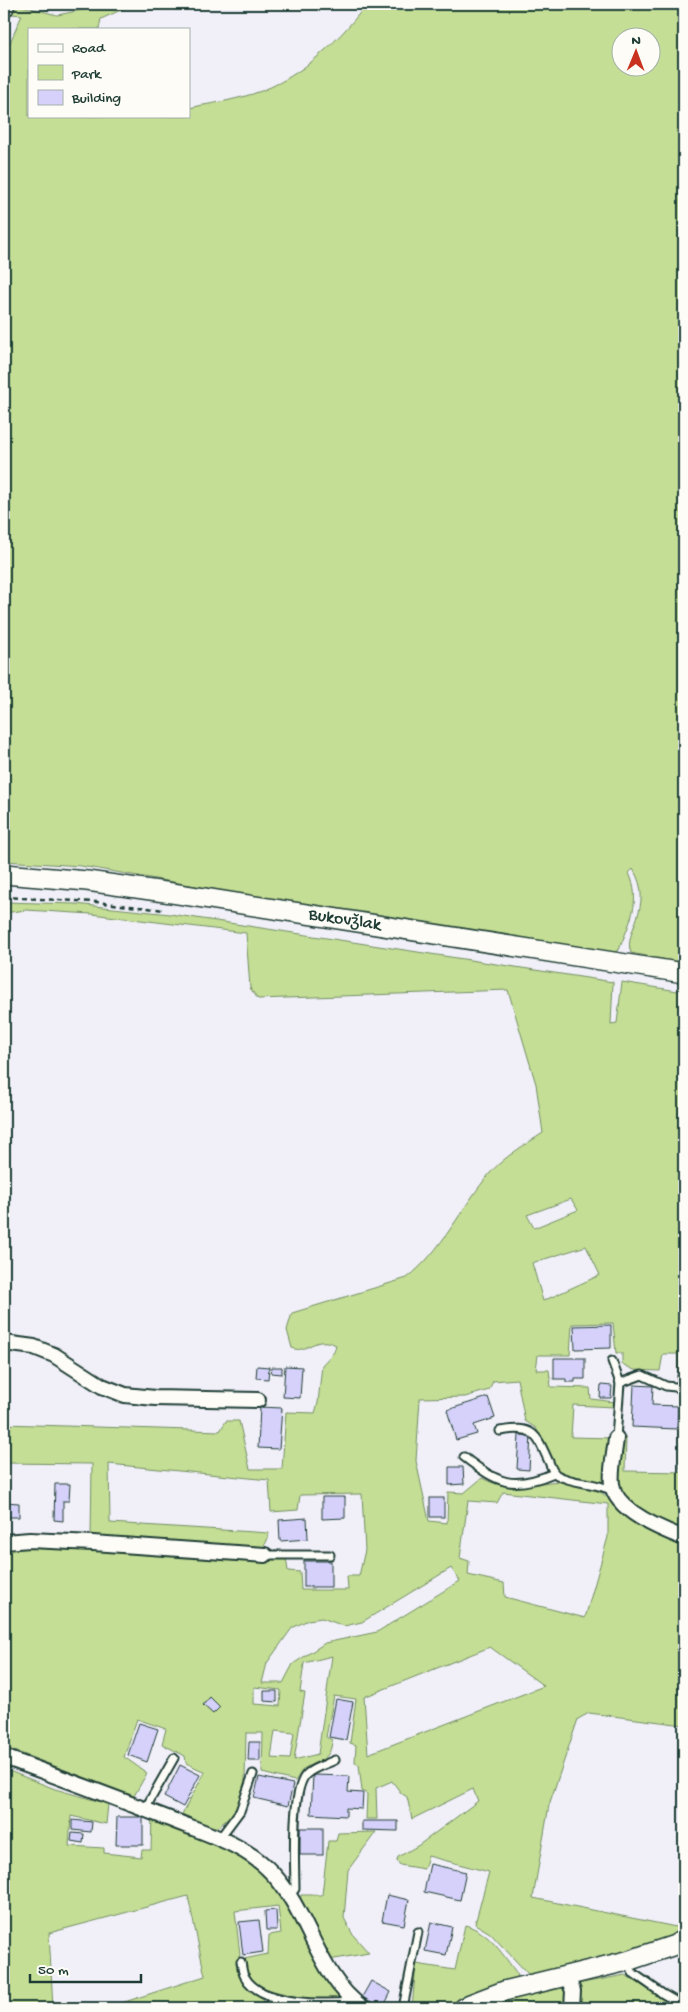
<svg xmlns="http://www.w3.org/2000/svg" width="688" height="2012" viewBox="0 0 688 2012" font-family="'Gochi Hand',sans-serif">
<rect width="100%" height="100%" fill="#f1eff8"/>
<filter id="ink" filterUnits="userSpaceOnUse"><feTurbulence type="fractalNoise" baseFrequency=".02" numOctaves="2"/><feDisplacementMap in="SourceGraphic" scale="10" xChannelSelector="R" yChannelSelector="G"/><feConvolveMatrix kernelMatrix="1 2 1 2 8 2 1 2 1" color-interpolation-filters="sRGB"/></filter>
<g filter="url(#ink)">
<g fill="#c4de95" stroke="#728e64" fill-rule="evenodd">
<path d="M14,4l43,11 55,-11h22l-33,15 -2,10h-70v87h160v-8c17,-4 36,-6 53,-11 53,-13 93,-52 125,-93h317v959l-53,-10c-9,-21 25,-46 2,-84l-4,4c13,29 0,50 -10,77l-5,2 -281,-42 -252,-44 -77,-5v-793l5,-23 13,-30 -10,-1zM620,38h30v30h-30z"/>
<path d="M4,902l71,2 95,10 443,68 -2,42 6,-1 5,-41 62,10v381h-6v-19h-15l-3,17 -26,-1 -12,-6v-11h-6l-3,-30 -41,1 -2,31h-32l-2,15h13l2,17 39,1 1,11 24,3 -1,5 -41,-2 -2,32 41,1 -4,39 -6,4 -11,-1 -24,-4 -8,-4 -23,-44 -11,-7 -8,-42 -24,2 -4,9 -24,7 -45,1 -4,63 13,60 18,2 1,-31 16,1 18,-15c36,20 61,-3 95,5 26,6 32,17 52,31 17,12 37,20 55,29v182l-95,-12 -11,6 -29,86 -16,93 143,29 8,-6v9l-28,14 -37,12 -84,19 -7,-1 -38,-41 -15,-9 14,-52 -61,-16 -4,13 -24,-4 -3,-4 1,-4 21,-12 59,-44 -5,-12 -61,30 -5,-22 -6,-4 -9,-12 -16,7 1,31h-11l1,-25 -5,-3 -3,-26 -4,-3 1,-17 -6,-2 6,-44 -22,-3 -8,41 6,3c-1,21 -12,19 -27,28 -4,2 -7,9 -10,13l-33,-8 1,-40h-17l-1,47 -9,32 -18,15h-8l-28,-13 23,-42 -19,-9 -1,-7 -23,-12 4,-15 -29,-10 -13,38 23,16 -13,23 -130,-49v-200l25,-1 257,11 2,14 12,1 1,18h47l-1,-14h12l6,-26 -3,-56 -62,1 -2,15 -27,2 -2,-32 -160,-16 1,59 159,10c-1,8 -5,13 -9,19l-169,-13 1,-75 -88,-1v-39l216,7 6,-10h13l11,48h32l4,-57 29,1 3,-10 4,-38 12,-13 2,-7c-22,-11 -29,10 -44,3l-5,-18 5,-17 115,-35c36,-28 54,-71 84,-106 14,-16 34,-27 52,-39l-7,-49 -28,-94 -250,9 -8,-11 -4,-55 -154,-19 -66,-4 -22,3zM571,1199l7,11 -44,18 -7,-13zM586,1246l14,29 -57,26 -11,-38zM503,1492l105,12v33l-23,81 -80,-21 -1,-14 -36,-8 1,-14 -9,-3 8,-57 29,2zM451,1568l9,13 -83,51 -52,11 -32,21 -10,19h-21l5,-20 25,-35 16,-8 14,-2 22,8 18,-4zM490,1647l54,39 -176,68 -4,-57zM332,1656l-14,98 -24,6 11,-67 -5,-1 4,-29zM254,1687l27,3 -1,16 -26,-2zM275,1731l19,2 -4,26 -19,-1z"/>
<path d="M620,1436l6,1 -1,34 59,1v62l-49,-24 -18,-22z"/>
<path d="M4,1769l51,20 53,15 -2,20 -35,-8 -2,30 35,2v5l37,4 1,-7h9l1,-33c32,13 69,24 97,45 36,27 47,64 68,101 7,12 15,24 23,36 -3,1 -4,3 -7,3 -12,1 -71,-12 -79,-19 -8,-7 -8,-15 -10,-24l24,-5 1,-19 12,-2 -3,-27 -43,5 5,44 -3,6 6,18 20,19 1,4 -7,6h-151l99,-32 -17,-80 -139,37 4,75h-49z"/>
<path d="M376,1832l-28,38 -4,48 9,17 16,18 -40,7 -29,-58 1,-7h21l6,-54h8l2,-8z"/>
<path d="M465,1925c25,7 38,30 53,50l-2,4 -47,17 -19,12h-38l4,-44 39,6z"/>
<path d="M625,1975l53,33h-83l-17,-8 -1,-16z"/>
<path d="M567,1987l1,21h-83l20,-8z"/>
</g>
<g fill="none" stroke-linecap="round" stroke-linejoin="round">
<path stroke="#5b8e9e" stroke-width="4.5" d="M36,4l13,4 28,-4"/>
</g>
<g fill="#d5d1fa" stroke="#1f3d34">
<path d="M611,1325v23l-36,1 -1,-23z"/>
<path d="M554,1358h31v21h-10v3h-9v-3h-12z"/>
<path d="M257,1366l12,1 -1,12 -12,-1z"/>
<path d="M285,1366l17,1 -2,31 -17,-1z"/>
<path d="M272,1367h10v7l-11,-1z"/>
<rect x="677" y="1375" width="7" height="10"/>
<path d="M601,1385l11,1 -1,12h-11z"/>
<path d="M634,1385l19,1 -1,19 26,1 -1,23 -45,-2z"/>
<path d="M488,1397l7,21 -21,7 3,9 -21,6 -9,-30z"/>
<path d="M260,1407l22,1 -3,41 -21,-1z"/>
<path d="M519,1435h12l-2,35 -12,-1z"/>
<path d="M681,1448l3,1v20h-4z"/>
<path d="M449,1467h14l1,17 -15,1z"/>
<path d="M55,1484h15l-1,17h-6v20l-9,-1z"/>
<path d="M322,1497h23v21l-23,1z"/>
<rect x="430" y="1498" width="14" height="19"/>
<path d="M4,1502l15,1v14h-15z"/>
<path d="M307,1518l1,21 -28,2 -1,-21z"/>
<rect x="304" y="1561" width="27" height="26"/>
<path d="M264,1691h13v11l-13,-1z"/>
<path d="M210,1697l10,10 -7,7 -10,-9z"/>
<path d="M336,1699l17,3 -7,38 -17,-3z"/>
<path d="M139,1723l19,6 -11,33 -19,-7z"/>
<path d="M249,1742h11v19h-12z"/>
<path d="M180,1765l20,10 -17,32 -19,-10z"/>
<path d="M313,1775l36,1 -1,16 15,1 -1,16 -16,-1v8l-35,-2z"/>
<path d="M259,1777l34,7 -5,22 -34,-8z"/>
<path d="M117,1817h26v28h-27z"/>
<path d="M72,1820l20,2 -1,10 -19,-2z"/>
<path d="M362,1821h36v10l-36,-1z"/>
<rect x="300" y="1828" width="23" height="27"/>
<path d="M72,1833l12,1 -1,9 -12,-2z"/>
<path d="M430,1864l36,8 -6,28 -36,-8z"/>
<path d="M387,1895l22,5 -5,25 -22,-4z"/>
<path d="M276,1910l1,20h-11l-1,-19z"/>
<path d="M259,1920l4,32 -20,3 -4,-33z"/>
<path d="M431,1922l21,5 -6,28 -21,-4z"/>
<path d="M371,1981l20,11 -8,16 -21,-11z"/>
</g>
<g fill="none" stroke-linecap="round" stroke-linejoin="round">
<g stroke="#1f3d34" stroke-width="11">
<g id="lane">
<path d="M612,1361l8,22 -4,55"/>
<path d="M620,1383l22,-8 24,11 18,2"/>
<path d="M500,1431c33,-6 36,2 49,31 2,4 3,10 8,13 16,9 39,7 56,16"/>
<path d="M464,1457c34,26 48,34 90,16"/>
<path d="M265,1555h65"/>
<path d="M145,1809l29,-51"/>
<path d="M219,1839l21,-28 13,-37"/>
<path d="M289,1897l6,-8c0,-23 -5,-104 13,-116 7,-6 19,-9 27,-13"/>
<path d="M241,1962c1,4 1,11 4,15 16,29 80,27 109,25"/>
<path d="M627,1962l6,11 30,21 21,12"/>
<path d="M263,2008l17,-9"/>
<path d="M403,2008l15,-76"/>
</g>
</g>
<g stroke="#1f3d34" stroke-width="18">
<g id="street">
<path d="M4,1343l30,4 20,8 48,31 23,9 30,3 103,2"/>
<path d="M616,1438c-1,14 -6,32 -4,46 3,27 51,46 72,54"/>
<path d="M4,1542l26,-2 63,3 172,12"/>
<path d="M4,1757c55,20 109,40 163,61 37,15 79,26 106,56 37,40 44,102 90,134"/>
<path d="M567,1976l6,15 -1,17"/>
</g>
</g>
<g stroke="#1f3d34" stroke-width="22">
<g id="secondary">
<path d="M4,7l1,-3"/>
<path id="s1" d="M4,874l83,7 85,12 512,80"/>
<path d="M464,2008l6,-4 34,-13 123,-30 48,-16 9,-6"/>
</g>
</g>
<path stroke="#1f3d34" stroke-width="2.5" stroke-dasharray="5 4" stroke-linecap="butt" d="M4,897l92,5 68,8"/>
<use href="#lane" stroke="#fdfcf7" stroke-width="7"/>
<use href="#street" stroke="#fdfcf7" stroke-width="14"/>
<use href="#secondary" stroke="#fdfcf7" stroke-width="19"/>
</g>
</g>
<g text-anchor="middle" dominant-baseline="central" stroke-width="4" stroke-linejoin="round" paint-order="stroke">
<g font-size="18" fill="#1f3d34" stroke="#fdfcf7">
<text stroke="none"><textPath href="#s1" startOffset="344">Bukovžlak</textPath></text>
</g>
</g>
<rect width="688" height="2012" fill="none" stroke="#fdfcf7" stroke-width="20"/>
<rect x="10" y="10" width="668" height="1992" fill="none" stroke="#1f3d34" stroke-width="2" filter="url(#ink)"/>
<rect x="28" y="28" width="162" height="90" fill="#fdfcf7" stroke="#a4b0a9"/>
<rect x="38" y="44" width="25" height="8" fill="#fdfcf7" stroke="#a4b0a9"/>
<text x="72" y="52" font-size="15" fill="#1f3d34">Road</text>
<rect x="38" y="65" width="25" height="15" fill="#c4de95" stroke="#a4b0a9"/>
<text x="72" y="78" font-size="15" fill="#1f3d34">Park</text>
<rect x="38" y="90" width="25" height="15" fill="#d5d1fa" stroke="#a4b0a9"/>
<text x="72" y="102" font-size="15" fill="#1f3d34">Building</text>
<g transform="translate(636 52) rotate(1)"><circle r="24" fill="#fdfcf7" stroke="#a4b0a9"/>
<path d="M0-4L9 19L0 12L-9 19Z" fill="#c8321e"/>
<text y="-8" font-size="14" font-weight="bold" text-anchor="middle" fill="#1f3d34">N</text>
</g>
<path d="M30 1974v8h111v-8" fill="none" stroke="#1f3d34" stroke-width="2.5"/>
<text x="38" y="1974" font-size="15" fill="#1f3d34" stroke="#fdfcf7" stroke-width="4" paint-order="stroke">50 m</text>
</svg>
